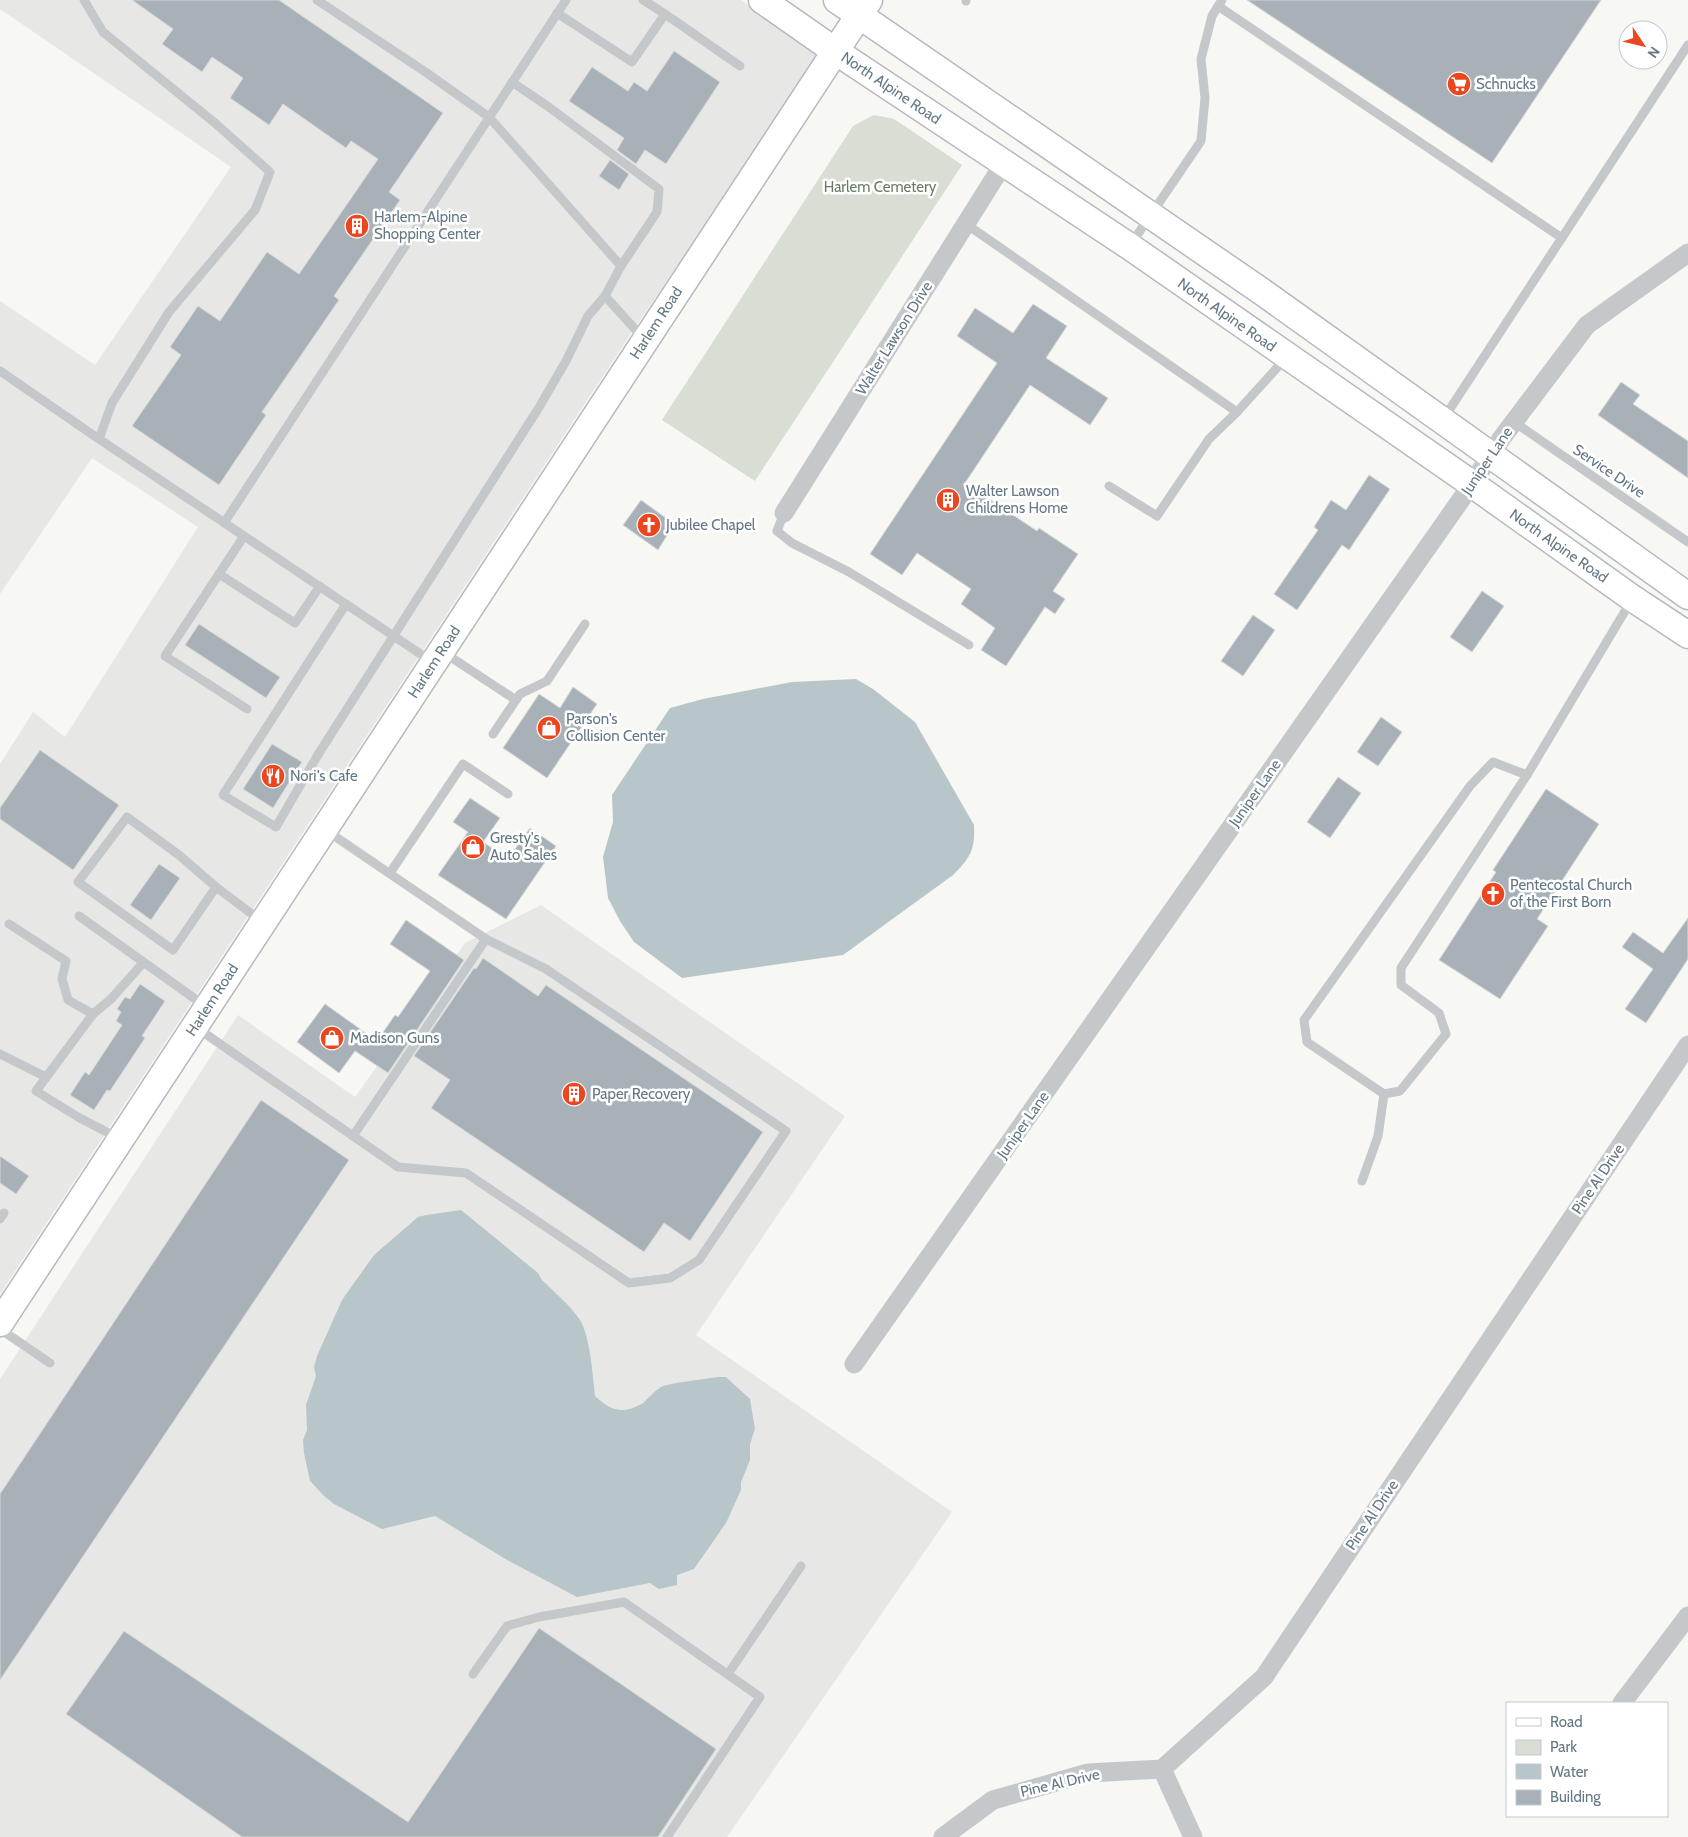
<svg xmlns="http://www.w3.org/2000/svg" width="1688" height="1837" viewBox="0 0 1688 1837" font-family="Cabin,sans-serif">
<rect width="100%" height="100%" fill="#f7f7f3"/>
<g fill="#e7e8e6">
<path d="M0,0h741l79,56 -192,282 -628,956v-530l33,-52 32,25 133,-210 -106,-69 -92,136v-293l95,64 136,-198 -231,-158z"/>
<path d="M541,905l304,211 -149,219 256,177 -225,325h-727v-458l238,-364 117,82 110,-154z"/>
</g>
<path fill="#d8ded4" d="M874,115l20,4 68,46 -207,316 -93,-61 191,-294z"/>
<g fill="#b8c6ca">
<path d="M856,679l17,10 42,33 59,103c1,25 -3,32 -21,50l-110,80 -161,23 -48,-36 -14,-21 -12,-23 -5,-41 10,-35 -1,-27 58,-87 33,-9 89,-17z"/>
<path d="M461,1210l77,63 4,7c12,12 29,26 38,40 10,16 13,56 15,76 16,15 28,19 48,7 6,-5 11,-12 18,-16 8,-4 45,-8 57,-10h8l24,22 5,30 -5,15v16l-9,22v8l-15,33 -32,46 -17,6v10l-18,4 -9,-6 -73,14 -70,-37 -72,-44 -53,13 -48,-25 -10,-8 -14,-15 -6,-28 -1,-13 4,-10 -1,-25 10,-29 -2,-9 3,-11 25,-56 32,-45 44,-38 8,-2z"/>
</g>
<g fill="#a8b1b7" stroke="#d8d8d6">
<path d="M132,0h147l164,113 -54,79 11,8 -66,96 5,4 -77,112 4,3 -47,70 -87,-59 49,-71 -11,-8 28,-41 22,15 47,-69 32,22 79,-115 -27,-18 -5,7 -63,-44 -14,21 -39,-27 13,-20 -31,-21 -10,15 -40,-28 11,-15z"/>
<path d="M1247,0h354l-109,163z"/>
<path d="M674,51l46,31 -54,82 -21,-14 -9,14 -19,-14 7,-12 -55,-37 23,-34 36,24 6,-9 13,9z"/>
<path d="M610,160l19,14 -10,16 -20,-14z"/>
<path d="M1033,304l34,22 -21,32 62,40 -18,27 -60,-40 -65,98 72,48 2,-3 39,26 -25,37 12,8 -10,15 -10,-7 -39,59 -25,-16 14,-22 -34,-24 10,-15 -54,-36 -15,22 -32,-21 127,-191 -40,-27 18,-28 38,25z"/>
<path d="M1621,382l19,13 -7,9 55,37v37l-90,-63z"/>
<path d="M1369,475l21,14 -41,61 -7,-5 -45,65 -23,-16 44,-64 -4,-3 17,-27 15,10z"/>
<path d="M641,500l33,24 -16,26 -35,-25z"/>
<path d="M1482,591l22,15 -32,46 -22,-15z"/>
<path d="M1253,615l22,15 -32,46 -22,-15z"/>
<path d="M199,624l81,53 -14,21 -81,-53z"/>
<path d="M573,687l24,17 -50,74 -44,-30 36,-54 21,14z"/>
<path d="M1381,717l21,15 -24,34 -21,-14z"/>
<path d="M272,744l30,18 -29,46 -30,-19z"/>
<path d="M40,750l79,55 -46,65 -73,-51v-11z"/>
<path d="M1338,777l23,16 -31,45 -23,-16z"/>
<path d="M1546,789l53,35 -62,95 11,7 -48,73 -61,-39 57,-88 -3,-2z"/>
<path d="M470,798l30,20 -17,24 25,17 22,-31 26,18 -50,73 -68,-44 30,-43 -15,-10z"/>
<path d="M159,864l21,14 -29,42 -21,-15z"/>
<path d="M1688,918v41l-42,64 -21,-14 28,-40 -31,-22 11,-15 30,21z"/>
<path d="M406,920l58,40 -76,113 -33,-22 -16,22 -42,-31 28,-38 52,37 18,-26 3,2 32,-46 -40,-27z"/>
<path d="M483,958l55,38 8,-11 217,147 -73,109 -26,-18 -20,29 -213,-144 19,-28 -36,-24 60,-88 2,1z"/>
<path d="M140,984l25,17 -23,35 3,2 -35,53 -3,-1 -13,20 -24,-15 15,-23 4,3 33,-50 -6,-4 5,-9 -4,-3 8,-12 5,2z"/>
<path d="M261,1100l88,60 -349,520v-186z"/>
<path d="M0,1156l29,20 -13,18 -16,-11z"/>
<path d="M539,1628l177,121 -58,88h-416l-176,-123 58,-83 284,191z"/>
</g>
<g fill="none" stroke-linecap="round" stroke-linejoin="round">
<g stroke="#b4babe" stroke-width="29">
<g id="secondary">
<path d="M762,0l73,51 294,195 343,238 160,114 56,37"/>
<path d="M837,0l424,291 427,305"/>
<path d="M0,1323l869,-1323"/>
</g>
</g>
<g stroke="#c4c8cb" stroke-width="9">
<path d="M84,0l19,32 112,91 55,49 -15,38 -86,102 -57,91 -13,36 332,222"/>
<path d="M317,0l107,71 65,46 132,149 -16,30 -17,20 -22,45 -28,48 -219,344 -43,74 -53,-32 123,-191"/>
<path d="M966,1v-1"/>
<path d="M1218,6l344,232"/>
<path d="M557,13l75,49 33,-48 -22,-14"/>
<path d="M665,14l75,52"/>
<path d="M512,82l34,23 113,84 -2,23 -36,54"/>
<path d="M966,224l271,188"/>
<path d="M1131,244l70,-103 4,-43 -4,-39 11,-43 10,-16"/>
<path d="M605,296l38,42"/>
<path d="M0,371l99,68"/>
<path d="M1444,418l244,-373"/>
<path d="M1514,422l174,120"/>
<path d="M1109,486l48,30 52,-77 28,-27 48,-53"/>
<path d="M784,513l-7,18 15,12 57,29 120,73"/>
<path d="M224,523l342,-523"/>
<path d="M244,536l-79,120 82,53"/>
<path d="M219,574l76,49 25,-37"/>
<path d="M443,652l73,48"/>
<path d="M493,734l27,-40 27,-13 38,-57"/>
<path d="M390,873l73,-109 45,30"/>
<path d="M216,887l-37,-32 -52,-38 -49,65 95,68 43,-63 45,34"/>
<path d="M79,916l126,90"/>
<path d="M9,924l57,37 -4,18 6,21 25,14"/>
<path d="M197,1028l201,139 68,6 163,110 41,-5 29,-18 87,-129 -240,-162 -60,-30 -159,-108"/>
<path d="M0,1054l46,23"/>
<path d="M1384,1094l16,-3 46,-57 -7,-21 -38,-28v-17l126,-193"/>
<path d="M353,1136l133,-197"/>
<path d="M118,1138l-40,-21 -42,-26 57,-77 18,-15 32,-36"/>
<path d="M1362,1181l16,-45 6,-42 -77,-52 -3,-22 166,-234 23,-24 34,13 104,-174"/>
<path d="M0,1219l4,-6"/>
<path d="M0,1329l50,34"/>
<path d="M473,1674l34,-48 32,-9 85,-15 136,95 -93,140"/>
<path d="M728,1674l73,-108"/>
</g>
<g stroke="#c4c8cb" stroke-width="19">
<path d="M784,513l220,-350"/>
<path d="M854,1364l618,-880 29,-45 86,-114 101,-72"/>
<path d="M1622,1703l66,-87"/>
<path d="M1162,1769l31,68"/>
<path d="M943,1837l50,-37 95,-27 74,-4 102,-92 424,-632"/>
</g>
<use href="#secondary" stroke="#fff" stroke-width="26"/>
</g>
<defs>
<g id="supermarket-disc" transform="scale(1.25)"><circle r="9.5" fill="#ec461e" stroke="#fff"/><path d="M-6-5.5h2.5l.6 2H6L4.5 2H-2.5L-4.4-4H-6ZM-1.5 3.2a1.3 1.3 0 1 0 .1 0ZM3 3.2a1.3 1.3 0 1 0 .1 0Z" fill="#fff"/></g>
<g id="building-disc" transform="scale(1.25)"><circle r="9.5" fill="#ec461e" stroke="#fff"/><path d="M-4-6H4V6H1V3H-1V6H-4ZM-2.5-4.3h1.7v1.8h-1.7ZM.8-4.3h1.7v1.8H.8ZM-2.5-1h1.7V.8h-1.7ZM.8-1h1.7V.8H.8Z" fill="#fff"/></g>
<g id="church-disc" transform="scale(1.25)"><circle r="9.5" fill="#ec461e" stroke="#fff"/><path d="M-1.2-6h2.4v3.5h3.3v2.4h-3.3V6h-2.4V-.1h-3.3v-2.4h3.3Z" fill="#fff"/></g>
<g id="shop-disc" transform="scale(1.25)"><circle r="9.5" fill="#ec461e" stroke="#fff"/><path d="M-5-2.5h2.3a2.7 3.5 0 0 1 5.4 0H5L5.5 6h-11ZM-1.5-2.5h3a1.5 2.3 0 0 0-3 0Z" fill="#fff"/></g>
<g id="restaurant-disc" transform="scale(1.25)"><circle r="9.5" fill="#ec461e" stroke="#fff"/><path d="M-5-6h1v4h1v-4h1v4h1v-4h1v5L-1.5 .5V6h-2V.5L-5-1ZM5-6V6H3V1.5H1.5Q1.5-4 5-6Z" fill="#fff"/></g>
</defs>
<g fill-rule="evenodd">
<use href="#supermarket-disc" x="1459" y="84"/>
<use href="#building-disc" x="357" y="226"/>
<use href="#building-disc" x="948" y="500"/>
<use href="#church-disc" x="649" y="525"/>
<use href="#shop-disc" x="549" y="728"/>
<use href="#restaurant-disc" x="273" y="776"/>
<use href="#shop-disc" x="473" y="847"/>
<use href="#church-disc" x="1493" y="894"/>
<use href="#shop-disc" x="332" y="1038"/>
<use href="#building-disc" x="574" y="1094"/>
</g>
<g text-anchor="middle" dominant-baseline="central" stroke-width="5" stroke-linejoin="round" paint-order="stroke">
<g font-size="15" fill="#647886" stroke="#fff" text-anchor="start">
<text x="1476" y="84">Schnucks</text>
<text x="374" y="217">Harlem-Alpine<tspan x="374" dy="17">Shopping Center</tspan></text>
<text x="966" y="491">Walter Lawson<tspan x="966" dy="17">Childrens Home</tspan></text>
<text x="666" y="525">Jubilee Chapel</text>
<text x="566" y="719">Parson's<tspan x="566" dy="17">Collision Center</tspan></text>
<text x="290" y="776">Nori's Cafe</text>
<text x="490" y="838">Gresty's<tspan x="490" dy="17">Auto Sales</tspan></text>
<text x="1510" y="885">Pentecostal Church<tspan x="1510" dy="17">of the First Born</tspan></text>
<text x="350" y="1038">Madison Guns</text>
<text x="592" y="1094">Paper Recovery</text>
</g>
<g font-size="15" fill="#647886" stroke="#fff">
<text transform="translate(891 88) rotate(34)">North Alpine Road</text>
<text transform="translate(1227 315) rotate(35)">North Alpine Road</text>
<text transform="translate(656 323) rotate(-57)">Harlem Road</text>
<text transform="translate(894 338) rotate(-58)">Walter Lawson Drive</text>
<text transform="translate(1487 461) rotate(-56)">Juniper Lane</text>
<text transform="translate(1609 471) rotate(34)">Service Drive</text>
<text transform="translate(1559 546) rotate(35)">North Alpine Road</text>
<text transform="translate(434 662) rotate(-57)">Harlem Road</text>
<text transform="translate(1255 793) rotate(-55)">Juniper Lane</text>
<text transform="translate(212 1000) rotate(-57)">Harlem Road</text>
<text transform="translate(1023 1125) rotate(-55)">Juniper Lane</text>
<text transform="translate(1598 1179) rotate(-56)">Pine Al Drive</text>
<text transform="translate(1372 1515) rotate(-56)">Pine Al Drive</text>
<text transform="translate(1060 1783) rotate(-13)">Pine Al Drive</text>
</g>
<g font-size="15" fill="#697c63" stroke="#fff">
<text x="880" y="187">Harlem Cemetery</text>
</g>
</g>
<rect x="1506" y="1702" width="162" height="115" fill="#ffffff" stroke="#c1c9cf"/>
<rect x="1516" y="1718" width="25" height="8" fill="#ffffff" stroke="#c1c9cf"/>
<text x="1550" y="1727" font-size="15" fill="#647886">Road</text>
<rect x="1516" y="1740" width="25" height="15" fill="#d8ded4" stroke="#c1c9cf"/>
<text x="1550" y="1752" font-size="15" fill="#647886">Park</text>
<rect x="1516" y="1764" width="25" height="15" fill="#b8c6ca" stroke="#c1c9cf"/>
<text x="1550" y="1777" font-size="15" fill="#647886">Water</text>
<rect x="1516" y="1790" width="25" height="15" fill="#a8b1b7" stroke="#c1c9cf"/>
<text x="1550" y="1802" font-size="15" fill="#647886">Building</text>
<g transform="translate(1643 45) rotate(125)"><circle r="24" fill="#ffffff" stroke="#c1c9cf"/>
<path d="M0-4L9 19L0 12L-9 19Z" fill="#ec461e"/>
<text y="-8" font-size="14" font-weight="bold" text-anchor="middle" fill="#647886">N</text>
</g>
</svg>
